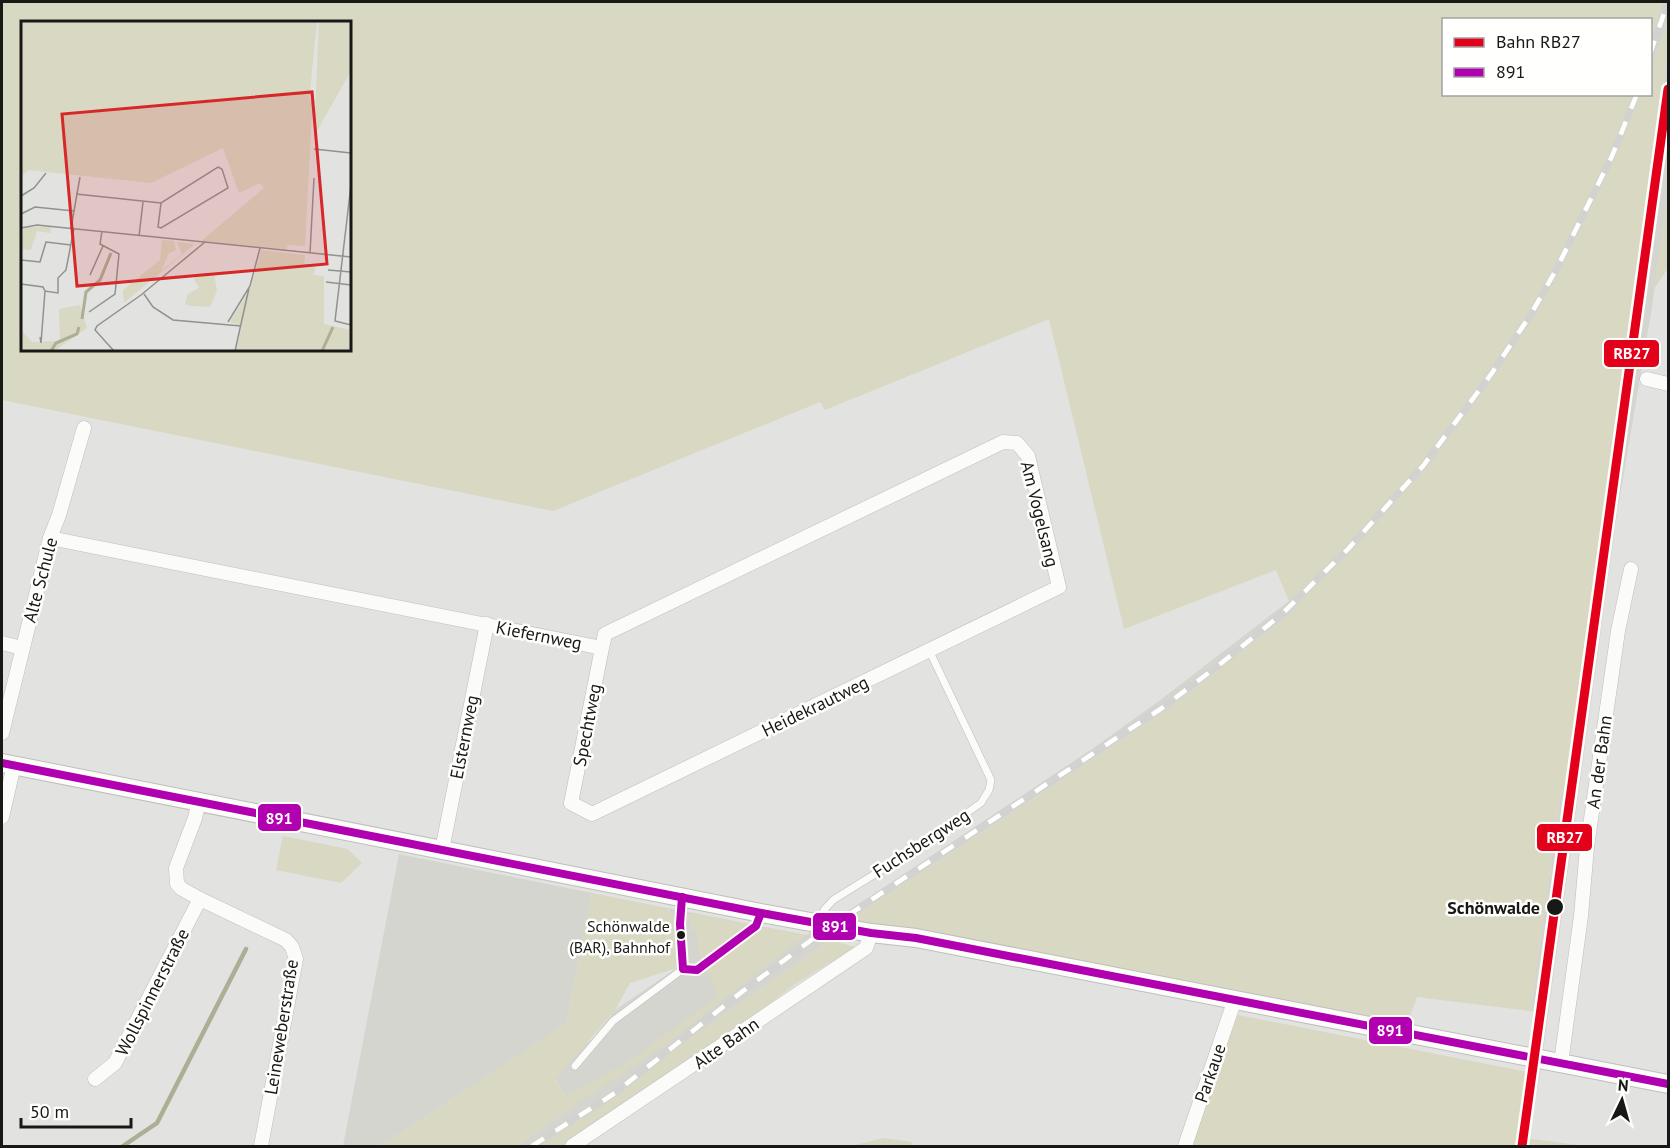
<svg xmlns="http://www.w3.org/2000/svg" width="1670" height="1148" viewBox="0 0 1670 1148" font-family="'PT Sans',sans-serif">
<rect width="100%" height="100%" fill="#e2e2e0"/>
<g fill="#d4d5ce">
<path d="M1663,2h5v20l-17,48v-27l10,-29z"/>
<path d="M1668,48v143l-16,116 -35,207 -77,560 -11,64 -12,-1 17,-125 -4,-1 31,-218 5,1 37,-277z"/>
<path d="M1289,601l8,8 -134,104 -318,210 -15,17 -175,123 -121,83h-17l55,-39 -22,-36 42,-32 23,-29 62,-42 -4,-52 -5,-8 138,27 46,-26 240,-160 67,-48z"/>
<path d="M399,854l193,39 -26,131 -185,122h-38z"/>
</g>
<g fill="#d8d8c3" fill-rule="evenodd">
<path d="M2,2h1661l-2,12 -10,29 -1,-23h-206v74h206l1,-25 17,-47v26l-65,469 -37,277 -5,-1 -31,218 -113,-14 -10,27 -562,-101 318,-210 134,-104 -8,-8 -13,-31 -152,59 -75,-310 -224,91 -5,-8 -267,109 -551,-111zM22,22h328v328h-328z"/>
<path d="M1668,191v77l-14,21z"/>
<path d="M283,836l65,13 14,14 -21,20 -65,-13z"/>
<path d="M592,893l75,15 6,8 4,52 -47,15 -15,27 -60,70 10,16 61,-33 92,-67 -20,-46 -2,-20h-5l-1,-11 -3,-1 5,-5 114,22 -142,111 -92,61 -55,39h-136l185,-122z"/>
<path d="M830,940l25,7 -61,38 -120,92 -107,69h-33l121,-83z"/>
<path d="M1238,1015l289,57 -10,65 69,9h-397z"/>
<path d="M883,1138l29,4 -1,4h-60z"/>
</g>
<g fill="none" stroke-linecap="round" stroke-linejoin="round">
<path stroke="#aeae94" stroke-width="4.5" d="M123,1146l34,-23 89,-174"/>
<g stroke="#bebebc" stroke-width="8">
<g id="lane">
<path d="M682,900c-5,22 -1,47 1,69"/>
<path d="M821,922l3,-12 9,-10 84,-52 64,-45 8,-13 2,-10 -62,-130"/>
<path d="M575,1066l38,-45 70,-52 14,1 59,-44 5,-13"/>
</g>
</g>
<g stroke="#bebebc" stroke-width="15">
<g id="street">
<path d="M1647,379l21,5"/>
<path d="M50,538l552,110 3,-14 398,-192 14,1 11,13 31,131 -467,227 -21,-11 31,-155"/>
<path d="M2,643l20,5"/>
<path d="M2,733l48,-195 9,-23 25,-87"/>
<path d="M199,801l-4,17 -19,50 1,16 5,5 18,10 86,41 6,7 4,12 -35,187"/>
<path d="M2,817l12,-52"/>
<path d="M442,850l45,-226"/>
<path d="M1561,1063l20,-147 6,-69 31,-216 13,-62"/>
<path d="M95,1079l20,-16 85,-164"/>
<path d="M572,1146l294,-198 5,-15"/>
<path d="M1185,1146l50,-147"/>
</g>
</g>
<g stroke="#bebebc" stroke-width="20">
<path id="secondary" d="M2,763l759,150 110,20 45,5 752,146"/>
</g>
<use href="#lane" stroke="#fbfbfa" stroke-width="7"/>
<use href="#street" stroke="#fbfbfa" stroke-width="14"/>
<use href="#secondary" stroke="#fbfbfa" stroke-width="18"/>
<g stroke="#d2d2d1" stroke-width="7">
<g id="rail">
<path d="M1650,54l18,-52"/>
<path d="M532,1146l83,-53 128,-102 75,-56 344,-227 57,-43 63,-51 66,-65 75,-83 69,-93 39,-59 25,-44 56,-114 25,-62"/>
</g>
</g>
<use href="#rail" stroke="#fffffe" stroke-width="4.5" stroke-dasharray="14" stroke-linecap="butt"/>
<g stroke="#fffffe" stroke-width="12">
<g id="bus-1">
<path d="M2,763l759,150 110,20 45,5 752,146"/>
<path d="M682,897l-2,27 3,45 14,1 59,-44 5,-13"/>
</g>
</g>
<use href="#bus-1" stroke="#b000b0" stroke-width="8"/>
<g stroke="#fffffe" stroke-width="14">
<path id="rail-1" d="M1522,1146l146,-1057"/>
</g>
<use href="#rail-1" stroke="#e2001a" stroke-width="9"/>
</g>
<g fill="#181817" stroke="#fffffe" stroke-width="2">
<circle cx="1555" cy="907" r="9"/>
<circle cx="681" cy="935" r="5"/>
</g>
<g text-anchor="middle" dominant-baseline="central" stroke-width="5" stroke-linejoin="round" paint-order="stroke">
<g font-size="16" fill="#181817" stroke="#fffffe" text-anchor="end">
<text x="670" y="926">Schönwalde<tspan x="670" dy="21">(BAR), Bahnhof</tspan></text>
</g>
<g font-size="18" fill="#181817" stroke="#fffffe">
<text transform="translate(1040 514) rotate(76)">Am Vogelsang</text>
<text transform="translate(40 580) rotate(-75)">Alte Schule</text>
<text transform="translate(539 635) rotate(11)">Kiefernweg</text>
<text transform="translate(815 706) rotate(-26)">Heidekrautweg</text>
<text transform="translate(587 725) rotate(-79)">Spechtweg</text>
<text transform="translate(464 737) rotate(-79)">Elsternweg</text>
<text transform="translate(1599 762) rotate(-82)">An der Bahn</text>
<text transform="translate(921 843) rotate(-33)">Fuchsbergweg</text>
<text transform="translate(152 992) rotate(-63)">Wollspinnerstraße</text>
<text transform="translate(281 1027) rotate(-81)">Leineweberstraße</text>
<text transform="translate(726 1043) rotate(-35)">Alte Bahn</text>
<text transform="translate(1210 1073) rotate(-71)">Parkaue</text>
</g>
<g font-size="18" font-weight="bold" fill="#181817" stroke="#fffffe" text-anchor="end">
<text x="1540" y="907">Schönwalde</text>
</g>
</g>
<g transform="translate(21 21)">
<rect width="330" height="330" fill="#e2e2e0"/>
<path d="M0,0h296l-8,81 4,-9 -8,153 -17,-1 -2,4 -85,-8 63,-53 -4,-5 -21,10 -16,-45 -72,35 -123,-13 -7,7zM298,0h32v50l-37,65zM3,206h28l-2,6 -13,-2 -6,19 -10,-1zM141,219l12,1 2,9 -7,3 -8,18 21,-17 -5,-12 18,2 -71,59 -1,-13 37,-30zM240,229l44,5 -1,9 11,1 -1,10 10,1v48l27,6v21h-115l6,-25 -12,-4 21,-35zM182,252h11l3,18 -7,16 -19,-1 -6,-2 3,-10 11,-6 -5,-9zM59,284l7,23 -33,23h-33v-21l11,12 28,-1 -1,-32z" fill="#d8d8c3"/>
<path fill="none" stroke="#aeae94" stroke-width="3" d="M61,298l4,-27 14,-12 11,-27M30,330l5,-8 21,-9 2,-7M301,330l11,-24"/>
<path fill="none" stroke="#919190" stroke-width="1.5" d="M293,128l37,4M330,164l-16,136 16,4M55,173l85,9 57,-36 4,2 6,19 -67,40 -3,-1 3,-24M0,175l13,-8 12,-15M0,193l14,-7 39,4M0,207l16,-3 314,32M50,207l9,-51M118,215l4,-34M289,232l4,-75M0,239l19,2 6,-20 25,3M307,249l23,2M69,254l13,-29M305,261l25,3M0,263l22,3 2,4M123,273l9,13 20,13 68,6M68,291l26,-18 4,-40 -19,-10 2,-13M207,301l22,-36 10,-38M19,316l1,6 4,-52 13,2v-15l8,-8 8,-42M93,330l-19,-21 2,-4 44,-31 64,-53M214,330l14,-63"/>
<path fill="#d62828" fill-opacity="0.15" stroke="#d62828" stroke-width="3" d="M291,71l15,172 -250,22 -15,-172z"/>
<rect width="330" height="330" fill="none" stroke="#181817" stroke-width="3"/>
</g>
<g stroke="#fffffe" stroke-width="2">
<rect x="1603" y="339" width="57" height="29" rx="6" fill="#e2001a"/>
<rect x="257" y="803" width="45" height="29" rx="6" fill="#b000b0"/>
<rect x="1536" y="823" width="57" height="29" rx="6" fill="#e2001a"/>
<rect x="812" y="912" width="45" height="29" rx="6" fill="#b000b0"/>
<rect x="1368" y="1016" width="45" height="29" rx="6" fill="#b000b0"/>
</g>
<g font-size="16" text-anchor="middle" font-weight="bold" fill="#fff">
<text x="1632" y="359">RB27</text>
<text x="279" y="824">891</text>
<text x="1565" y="843">RB27</text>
<text x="835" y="932">891</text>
<text x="1390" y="1036">891</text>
</g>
<rect width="1670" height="1148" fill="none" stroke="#181817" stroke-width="6"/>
<rect x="1442" y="18" width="210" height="78" fill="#fffffe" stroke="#a3a3a2" stroke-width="1.5"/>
<rect x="1454" y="38" width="30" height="9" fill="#e2001a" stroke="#a3a3a2" stroke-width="1.5"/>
<text x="1496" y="48" font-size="18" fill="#181817">Bahn RB27</text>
<rect x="1454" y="68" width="30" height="9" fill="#b000b0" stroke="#a3a3a2" stroke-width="1.5"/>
<text x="1496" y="78" font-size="18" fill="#181817">891</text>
<g transform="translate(1622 1100) rotate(5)" stroke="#fffffe" stroke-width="4.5" paint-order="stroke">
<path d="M0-4.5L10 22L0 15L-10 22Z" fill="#181817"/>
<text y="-9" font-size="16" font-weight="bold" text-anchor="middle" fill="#181817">N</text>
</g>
<path d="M21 1118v9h110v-9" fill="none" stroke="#181817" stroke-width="3"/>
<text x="30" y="1118" font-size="18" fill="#181817" stroke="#fffffe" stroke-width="4.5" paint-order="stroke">50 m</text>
</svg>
